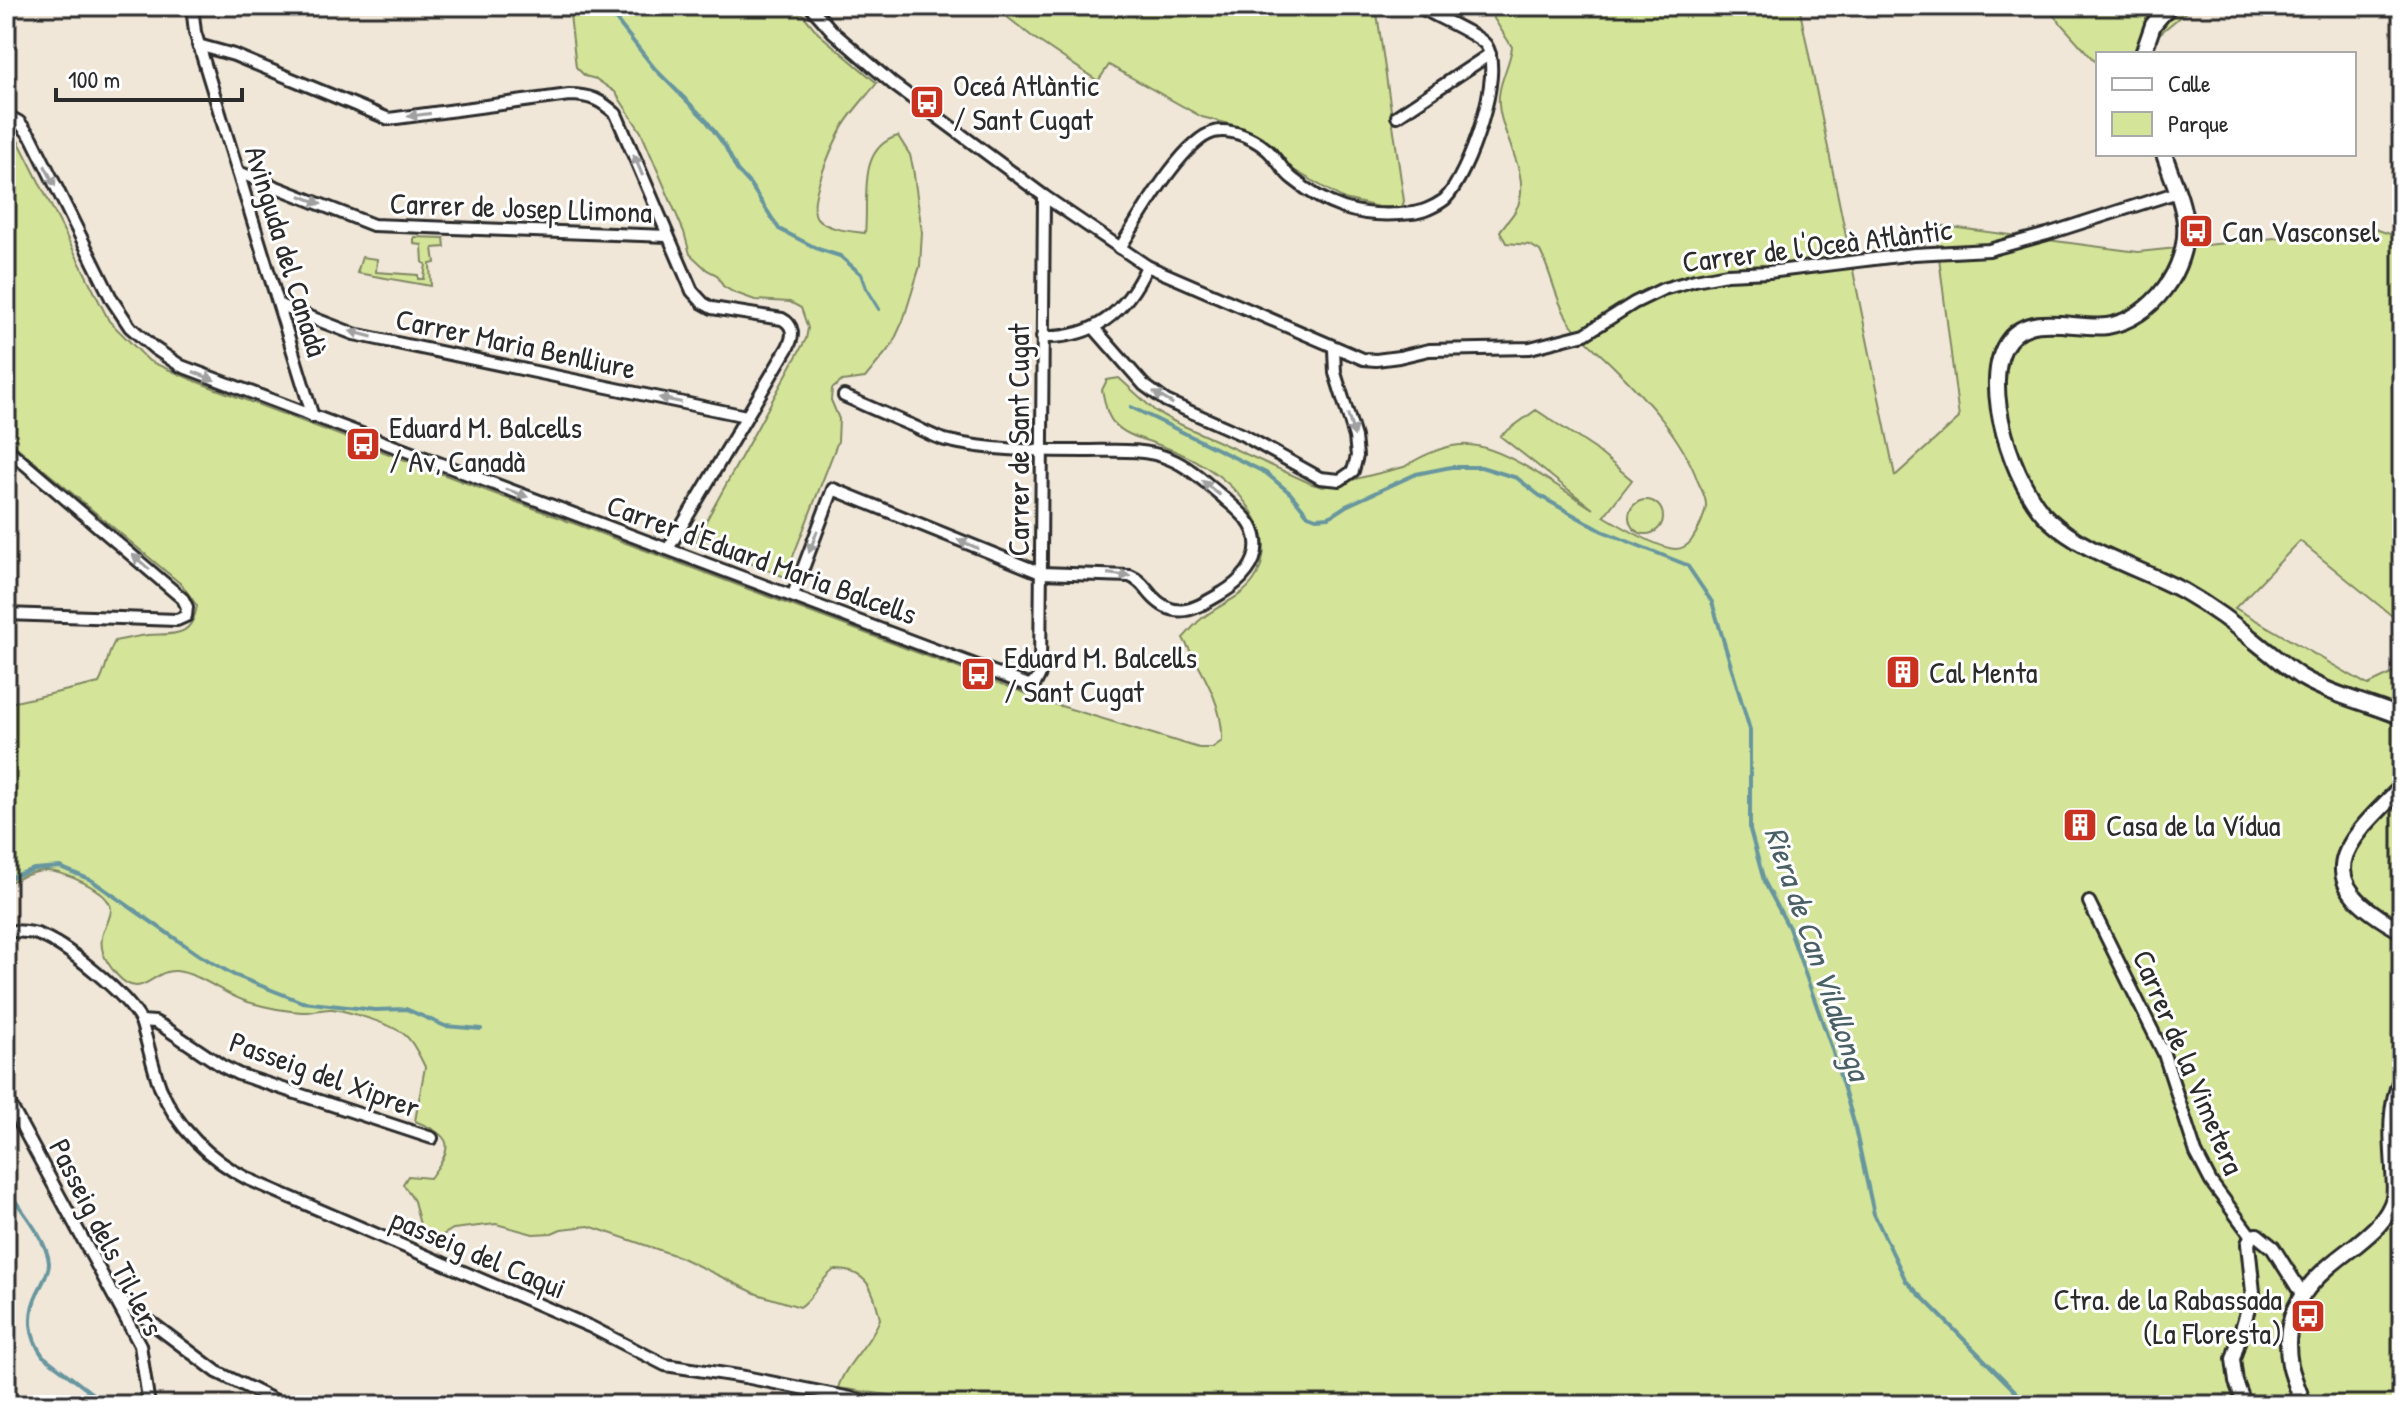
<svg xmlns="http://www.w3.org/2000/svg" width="2408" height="1411" viewBox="0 0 2408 1411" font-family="'Patrick Hand',sans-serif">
<rect width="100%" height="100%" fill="#f0e7d9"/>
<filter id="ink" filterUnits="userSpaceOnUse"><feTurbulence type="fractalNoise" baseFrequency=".0125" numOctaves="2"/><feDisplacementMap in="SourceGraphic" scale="16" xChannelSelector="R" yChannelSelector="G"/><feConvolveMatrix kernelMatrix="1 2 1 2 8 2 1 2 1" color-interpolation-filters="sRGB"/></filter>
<g filter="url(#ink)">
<g fill="#d4e599" stroke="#808862" stroke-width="2">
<path d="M569,6h227l22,27 59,50c-12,15 -26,29 -35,45 -9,17 -36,75 -25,90 10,12 33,13 48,15 4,-33 -9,-85 33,-97l12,19 3,13 9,64 -2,34 -17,55 -11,24 -27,33 -23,3 -10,8 -1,11 8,19 -1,22 -53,136 -90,-36 111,-202 2,-11 -7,-20 -11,-6 -35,-2 -22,-8 -10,-6 -6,-11 -10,-5 -17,-16 -6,-22 -43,-100 -26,-40 -19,-13 -11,-3 -9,-9z"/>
<path d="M993,6h383l28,195 -2,6h-23l-35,-8 -52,-30 -47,-41 -43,-11 -93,-52 -11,16 -64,-43z"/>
<path d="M1486,6h313l96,470 64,-58 -24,-193 203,27 234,-24 30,10v386l-102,-83 -65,67 133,77 34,-16v736h-1489l-25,-10 -50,-7c8,-26 32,-43 42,-69 -6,-28 -12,-50 -46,-49 -15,10 -20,28 -34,37l-43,-13 -77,-37 -91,-31 -28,3 -9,4 -19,1 -37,-10 -43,5 -17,10 -9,-2 -6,-8 -7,-28 -11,-17 5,-8 22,2c25,-33 23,-41 -15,-57l10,-54c-5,-10 -11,-24 -19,-31 -11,-11 -58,-25 -74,-27 -10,-1 -20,4 -30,3 -17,-1 -37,-5 -54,-10 -24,-7 -46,-28 -72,-31 -24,-2 -34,32 -59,4 -13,-15 -21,-30 -11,-49 2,-5 5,-11 5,-17 -2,-19 -48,-38 -65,-38 -13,0 -28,7 -40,13v-180l93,-21c8,-14 8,-29 16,-42 11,-2 22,-5 33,-6 26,-2 43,4 49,-29l-15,-21 -176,-147v-309l8,5 6,10 89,177 40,40 46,20 859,323 145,44h13l10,-7c2,-37 -22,-72 -39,-103 6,-6 11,-13 17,-18 17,-15 41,-21 54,-40 10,-14 13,-37 6,-52 -17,-42 -59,-69 -101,-83 -15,-6 -33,-9 -44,-21 -9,-8 -10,-23 -13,-34l5,-10 12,-2 36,33 20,11 137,62 11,3 81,-20c17,-11 44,-24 65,-22 36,2 92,44 124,64l-93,-73 36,-26 59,39 37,31 -28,36c15,9 56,33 72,33 6,0 12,-4 15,-8 6,-9 13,-23 15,-34 1,-10 -6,-19 -9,-28 -16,-43 -52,-81 -83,-112 -15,-15 -30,-26 -43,-43 -15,-21 -19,-50 -31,-73l-10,-6 -24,-2 -6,-12c7,-10 18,-20 20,-32 8,-33 -24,-70 -21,-103 1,-16 11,-32 13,-49z"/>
<path d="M2045,6h148l-58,48h-37v11z"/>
<path d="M414,237l30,1 1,9 -12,1 2,15 -5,1 1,22 -74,-13 5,-16 15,2 -1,13 42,3v4h6l2,-15 -3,-1 -1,-18 -8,-1z"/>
<circle cx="1646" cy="517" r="17"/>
</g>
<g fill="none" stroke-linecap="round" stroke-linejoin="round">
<g stroke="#67969f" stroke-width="4">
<path d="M611,6l3,11 41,52 51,51 19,26 12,24 13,14 29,45 39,20 22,7 21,18 5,14 13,21"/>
<path d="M1131,407l135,66 24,20 18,22 8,3 13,-1 17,-11 70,-32 35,-7h30l36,11 23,18 62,35 85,34 25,37 38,128v100l14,51 25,47 42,118 22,73 21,95 32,67 114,115 1,9"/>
<path d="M6,879l28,-10 26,-2 31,13 108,75 35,20 68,27 73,8 31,-1 39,17 36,3"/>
<path d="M6,1188c13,19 42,53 43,75 0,11 -7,20 -11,29 -11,22 -9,45 5,64l64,49"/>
</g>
<g stroke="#2b2b2b" stroke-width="16">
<g id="minor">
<path d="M192,6l3,26 118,385"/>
<path d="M810,6l23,26 60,52 151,112 103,70 216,93 13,1 23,-3 30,-7 101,-2 55,-14 49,-31 29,-14 32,-9 32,-6 42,-2 145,-18 75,-4 58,-16 131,-42"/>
<path d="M198,45l36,10 155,64 180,-24c21,0 32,5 47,19l76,177 11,12 9,5 70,11c12,6 12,17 6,28l-120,202"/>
<path d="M6,115l13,7 13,16 80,162 18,27 24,21 27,18 847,319 8,-3 4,-8 4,-478"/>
<path d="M1397,116l93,-62"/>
<path d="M238,172l135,53 295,11"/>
<path d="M1120,248c18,-28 62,-108 94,-116 16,-4 38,5 51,16 11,8 17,23 28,31 33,27 64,38 107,35 5,-1 12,0 18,-2 7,-1 21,-8 27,-13 23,-23 60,-126 41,-154 -8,-11 -54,-30 -68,-39"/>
<path d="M279,305l75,29 392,82"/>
<path d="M1094,328l50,57 22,16 77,34 77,43 20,2 13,-9 4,-15 -2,-19 -20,-64 -1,-24"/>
<path d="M1042,337c52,2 84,-25 105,-71"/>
<path d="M6,448l177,151 4,8 -1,9 -9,4 -171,-6"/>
<path d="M793,595l40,-106 208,84 89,3c10,4 14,11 22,20 24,26 44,12 70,-3 18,-11 37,-29 34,-52 -2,-20 -19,-31 -32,-43 -17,-14 -34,-31 -54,-39 -26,-11 -57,-8 -85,-8 -46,0 -95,0 -140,-11 -11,-3 -23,-10 -34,-15 -22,-9 -44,-19 -67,-29"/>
<path d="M2089,902l75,152 32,99 15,29 40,54"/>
<path d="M6,931c11,0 21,0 31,3 28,9 90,61 104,87l14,1 9,5 58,39 16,8 194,64"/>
<path d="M141,1021c7,22 11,44 19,66 16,40 50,73 88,92l343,148 74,38 80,12 141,28"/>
<path d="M6,1097l134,248 9,60"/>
<path d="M116,1296l101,76 67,33"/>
</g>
</g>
<g stroke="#2b2b2b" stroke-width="18">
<path id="tertiary" d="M2245,1405l-9,-23 -3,-23 20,-67 -5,-48 3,-8 6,-1 16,13 29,46"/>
</g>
<g stroke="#2b2b2b" stroke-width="20">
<g id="secondary">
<path d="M2143,54l10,-29 16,-19"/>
<path d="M2164,154c7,22 19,46 21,69 4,45 -33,96 -78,103 -30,4 -76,-15 -98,14 -32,41 6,149 40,180 37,34 90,47 134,71 28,16 54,35 79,56 13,10 25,21 39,30 31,18 67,26 101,40"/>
<path d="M2402,787c-62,60 -94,93 0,144"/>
<path d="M2304,1405c-5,-13 -11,-27 -14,-40 -11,-59 24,-89 66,-120 16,-13 32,-26 38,-47 2,-9 0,-20 0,-30 -2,-30 -5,-62 8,-90"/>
</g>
</g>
<use href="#minor" stroke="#fff" stroke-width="10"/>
<use href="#tertiary" stroke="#fff" stroke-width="12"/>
<use href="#secondary" stroke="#fff" stroke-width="14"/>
</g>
<defs><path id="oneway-solid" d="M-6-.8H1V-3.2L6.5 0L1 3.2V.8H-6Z" transform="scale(2)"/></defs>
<g fill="#a0a0a0">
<use href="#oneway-solid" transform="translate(419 115) rotate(172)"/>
<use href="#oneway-solid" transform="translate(638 165) rotate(-113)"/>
<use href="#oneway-solid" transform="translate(50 176) rotate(63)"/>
<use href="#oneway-solid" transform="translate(311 200) rotate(22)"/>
<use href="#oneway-solid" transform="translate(361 334) rotate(-165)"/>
<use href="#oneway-solid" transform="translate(204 376) rotate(22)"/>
<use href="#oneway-solid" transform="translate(1163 398) rotate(-149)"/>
<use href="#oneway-solid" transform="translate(670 400) rotate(-168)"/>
<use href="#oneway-solid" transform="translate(1351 425) rotate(73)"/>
<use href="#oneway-solid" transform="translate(1211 488) rotate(-141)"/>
<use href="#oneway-solid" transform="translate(517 493) rotate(20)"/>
<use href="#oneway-solid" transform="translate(813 542) rotate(111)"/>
<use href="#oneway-solid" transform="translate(968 544) rotate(-157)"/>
<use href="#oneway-solid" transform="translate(141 562) rotate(-139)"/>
<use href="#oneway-solid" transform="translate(1119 575) rotate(7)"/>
</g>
</g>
<defs>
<g id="bus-square" transform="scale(1.8)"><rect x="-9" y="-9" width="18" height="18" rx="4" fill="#c8321e" stroke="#fff"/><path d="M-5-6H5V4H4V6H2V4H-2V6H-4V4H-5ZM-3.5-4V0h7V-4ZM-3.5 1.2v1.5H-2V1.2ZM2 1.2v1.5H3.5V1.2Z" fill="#fff"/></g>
<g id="building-square" transform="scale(1.8)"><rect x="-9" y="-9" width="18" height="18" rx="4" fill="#c8321e" stroke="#fff"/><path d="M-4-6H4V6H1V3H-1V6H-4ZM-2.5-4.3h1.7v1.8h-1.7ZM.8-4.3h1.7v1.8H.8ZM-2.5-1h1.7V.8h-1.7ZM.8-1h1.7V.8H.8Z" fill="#fff"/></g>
</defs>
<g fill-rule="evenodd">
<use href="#bus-square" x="927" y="102"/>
<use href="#bus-square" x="2196" y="231"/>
<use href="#bus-square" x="363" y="444"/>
<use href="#building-square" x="1903" y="672"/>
<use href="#bus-square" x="978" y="674"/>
<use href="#building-square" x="2080" y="825"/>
<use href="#bus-square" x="2308" y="1316"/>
</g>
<g text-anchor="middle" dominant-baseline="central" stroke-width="6" stroke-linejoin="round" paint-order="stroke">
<g font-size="30" fill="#2b2b2b" stroke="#fff" text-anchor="start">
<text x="953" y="85">Oceá Atlàntic<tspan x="953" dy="34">/ Sant Cugat</tspan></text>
<text x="2222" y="231">Can Vasconsel</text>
<text x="389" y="427">Eduard M. Balcells<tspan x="389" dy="34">/ Av, Canadà</tspan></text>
<text x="1004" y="657">Eduard M. Balcells<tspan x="1004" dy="34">/ Sant Cugat</tspan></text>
<text x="1929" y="672">Cal Menta</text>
<text x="2106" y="825">Casa de la Vídua</text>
<text x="2282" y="1299" text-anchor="end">Ctra. de la Rabassada<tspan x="2282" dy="34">(La Floresta)</tspan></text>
</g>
<g font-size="30" fill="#2b2b2b" stroke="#fff">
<text transform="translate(521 207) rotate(2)">Carrer de Josep Llimona</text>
<text transform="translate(1817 245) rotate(-7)">Carrer de l'Oceà Atlàntic</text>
<text transform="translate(287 251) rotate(73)">Avinguda del Canadà</text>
<text transform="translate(516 343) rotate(12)">Carrer Maria Benlliure</text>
<text transform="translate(1018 440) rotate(-90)">Carrer de Sant Cugat</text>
<text transform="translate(762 559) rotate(20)">Carrer d'Eduard Maria Balcells</text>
<text transform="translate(2189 1062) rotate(67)">Carrer de la Vimetera</text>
<text transform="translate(325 1074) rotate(20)">Passeig del Xiprer</text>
<text transform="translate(107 1237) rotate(63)">Passeig dels Til·lers</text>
<text transform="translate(479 1253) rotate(23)">passeig del Caqui</text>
</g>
<g font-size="32" font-style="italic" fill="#496165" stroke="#fff">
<text transform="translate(1818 953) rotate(71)">Riera de Can Vilallonga</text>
</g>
</g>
<rect width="2408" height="1411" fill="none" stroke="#fff" stroke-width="32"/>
<rect x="16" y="16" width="2376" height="1379" fill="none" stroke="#2b2b2b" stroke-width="3" filter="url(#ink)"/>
<rect x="2096" y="52" width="260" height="104" fill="#ffffff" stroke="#aaaaaa" stroke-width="2"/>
<rect x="2112" y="78" width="40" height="12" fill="#ffffff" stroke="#aaaaaa" stroke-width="2"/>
<text x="2168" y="92" font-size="24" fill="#2b2b2b">Calle</text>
<rect x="2112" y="112" width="40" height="24" fill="#d4e599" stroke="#aaaaaa" stroke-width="2"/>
<text x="2168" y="132" font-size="24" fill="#2b2b2b">Parque</text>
<path d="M56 88v12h186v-12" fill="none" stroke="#2b2b2b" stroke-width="4"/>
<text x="68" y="88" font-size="24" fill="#2b2b2b" stroke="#ffffff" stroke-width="6" paint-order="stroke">100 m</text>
</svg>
